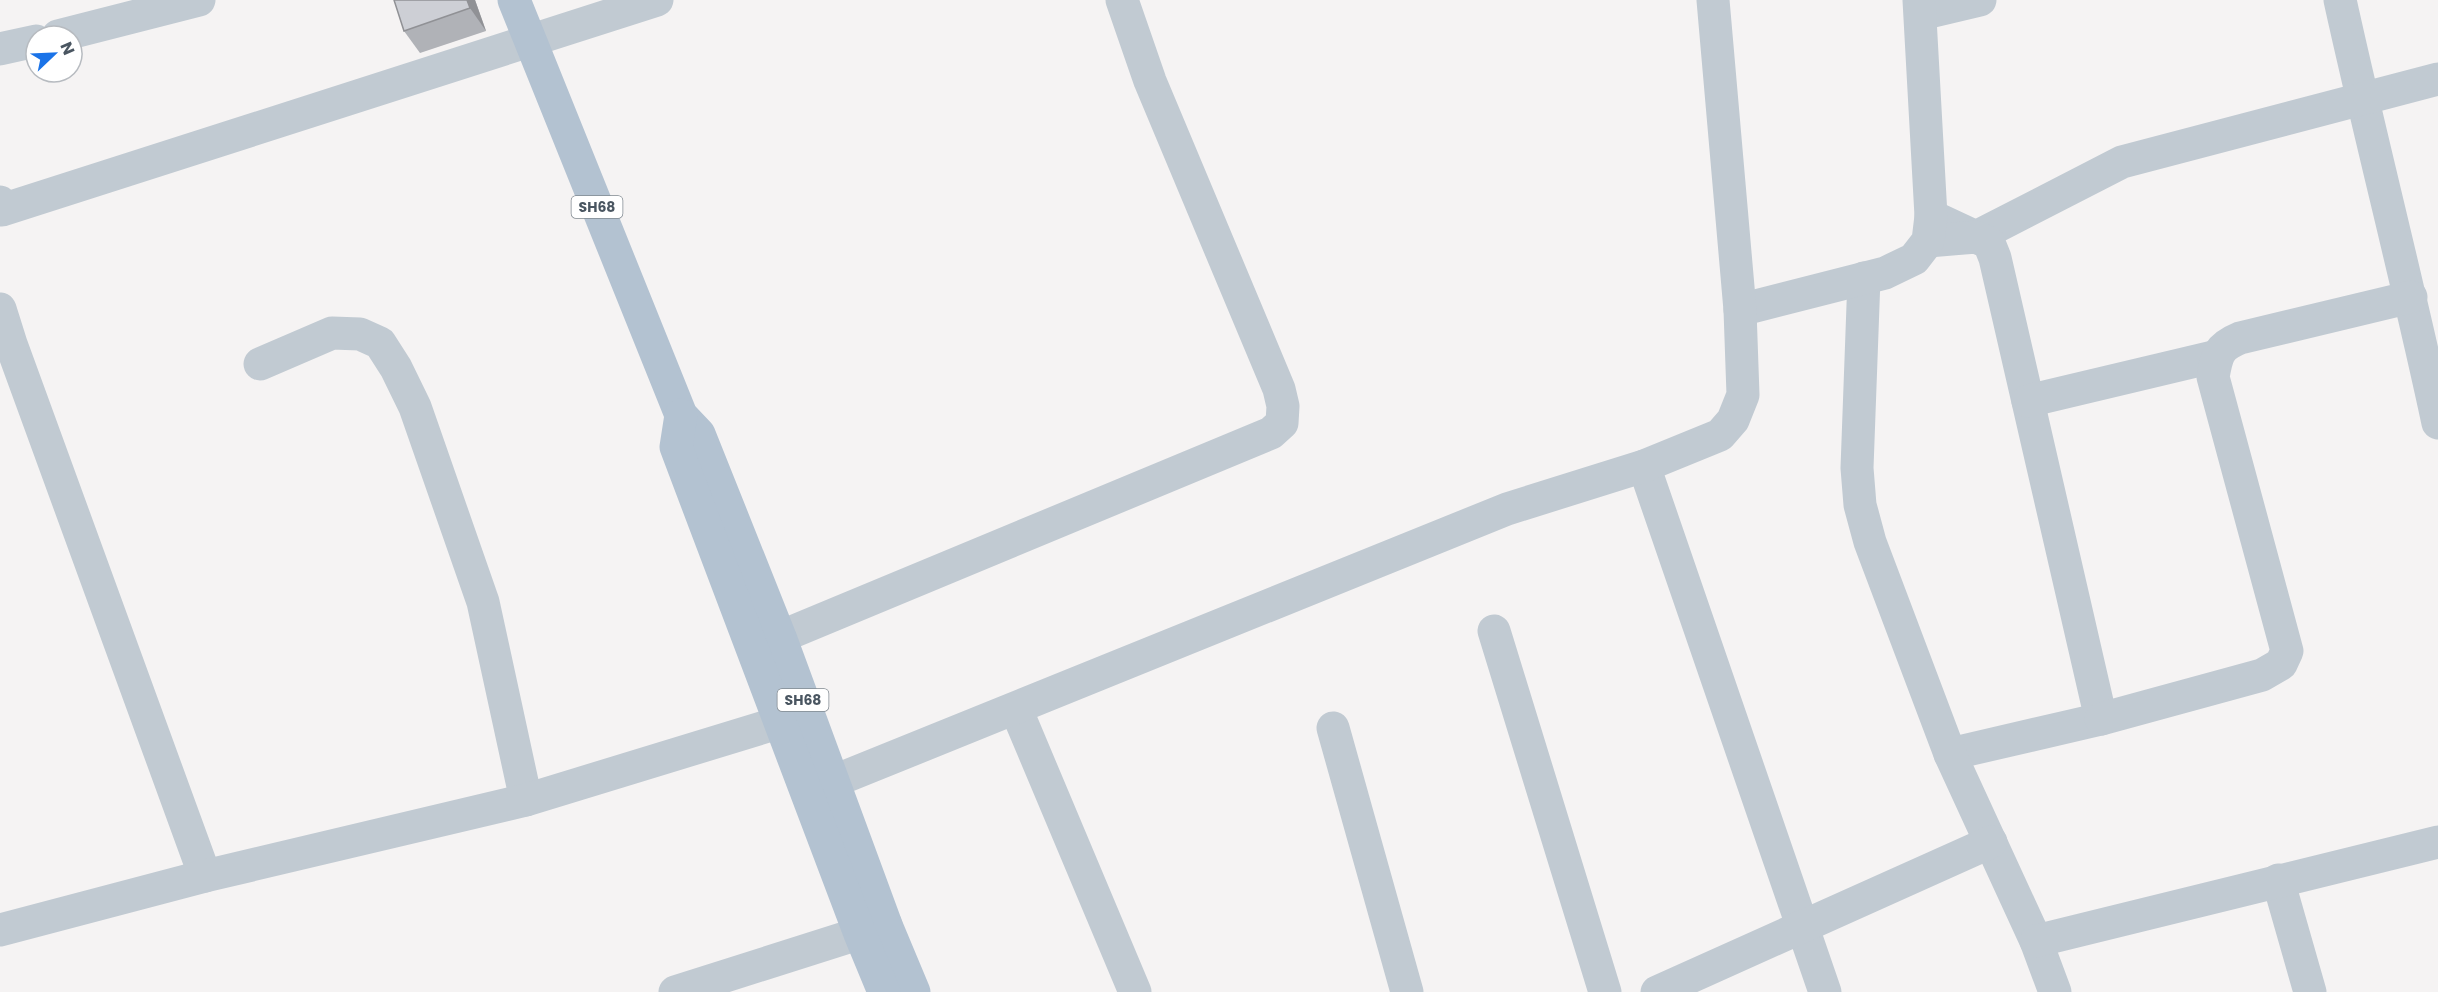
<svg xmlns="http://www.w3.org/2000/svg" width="2438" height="992" viewBox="0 0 2438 992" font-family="Poppins,sans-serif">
<rect width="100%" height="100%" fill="#f5f3f3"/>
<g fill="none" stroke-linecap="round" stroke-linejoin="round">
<g stroke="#c1cad2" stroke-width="33">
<path d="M2340,0c31,141 68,282 98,423"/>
<path d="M1921,14l59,-14"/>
<path d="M58,36l141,-36"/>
<path d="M0,49l36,-8"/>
<path d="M0,202l2,8 655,-210"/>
<path d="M1931,216l45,21 146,-75 316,-83"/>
<path d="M1928,241l48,-4 13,6 6,15 106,461 -151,35"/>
<path d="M1864,278l-7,190 3,37 10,37 80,212 86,187 19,51"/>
<path d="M0,309l11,35 194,532"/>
<path d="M1740,310l145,-37 29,-14 14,-18 3,-25 -12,-216"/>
<path d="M260,364l72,-31 28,1 20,9 16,25 19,39 68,195 43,198"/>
<path d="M2028,401l189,-45"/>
<path d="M1644,466l181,526"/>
<path d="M1494,631l111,361"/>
<path d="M780,637l491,-204 11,-10 1,-17 -4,-17 -129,-308 -28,-81"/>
<path d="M1016,709l119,283"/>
<path d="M2101,719l161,-44 19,-11 6,-13 -74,-274c4,-22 5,-30 27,-39l171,-41"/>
<path d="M1333,728l74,264"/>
<path d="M832,782l675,-273 137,-43 76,-31 13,-15 10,-25 -3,-85 -27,-310"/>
<path d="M2278,880l32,112"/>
<path d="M0,930l205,-54 321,-76 255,-78"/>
<path d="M2036,941l402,-99"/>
<path d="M675,992l211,-67"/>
<path d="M1657,992l334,-150"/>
</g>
<g stroke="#b3c2d1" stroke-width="33">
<path d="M514,0l167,415 18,19 81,203 106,288 28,67"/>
<path d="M681,415l-5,32 184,487 24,58"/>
</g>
</g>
<path fill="#b0b2b7" d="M394,0h81l11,31 -66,22 -16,-22z"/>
<path fill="#909195" d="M467,0h8l11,31 -16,-23z"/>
<path fill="#cdcfd5" stroke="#909195" stroke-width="1.5" d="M394,0h73l3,8 -66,23z"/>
<g text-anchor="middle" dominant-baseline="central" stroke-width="6" stroke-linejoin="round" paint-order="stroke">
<g fill="#fff" stroke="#808990" stroke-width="1.5">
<rect x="571.5" y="196" width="51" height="22" rx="4.5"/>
<rect x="777.5" y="689" width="51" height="22" rx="4.5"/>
</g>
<g font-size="14" font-weight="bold" fill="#4a5661">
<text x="597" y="207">SH68</text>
<text x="803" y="700">SH68</text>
</g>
</g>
<g transform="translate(54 54) rotate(67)"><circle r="28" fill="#ffffff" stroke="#b7bbc0" stroke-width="1.5"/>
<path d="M0-4.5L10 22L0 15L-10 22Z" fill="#1a73e8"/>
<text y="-9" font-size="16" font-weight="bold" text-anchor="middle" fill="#4a5661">N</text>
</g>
</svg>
